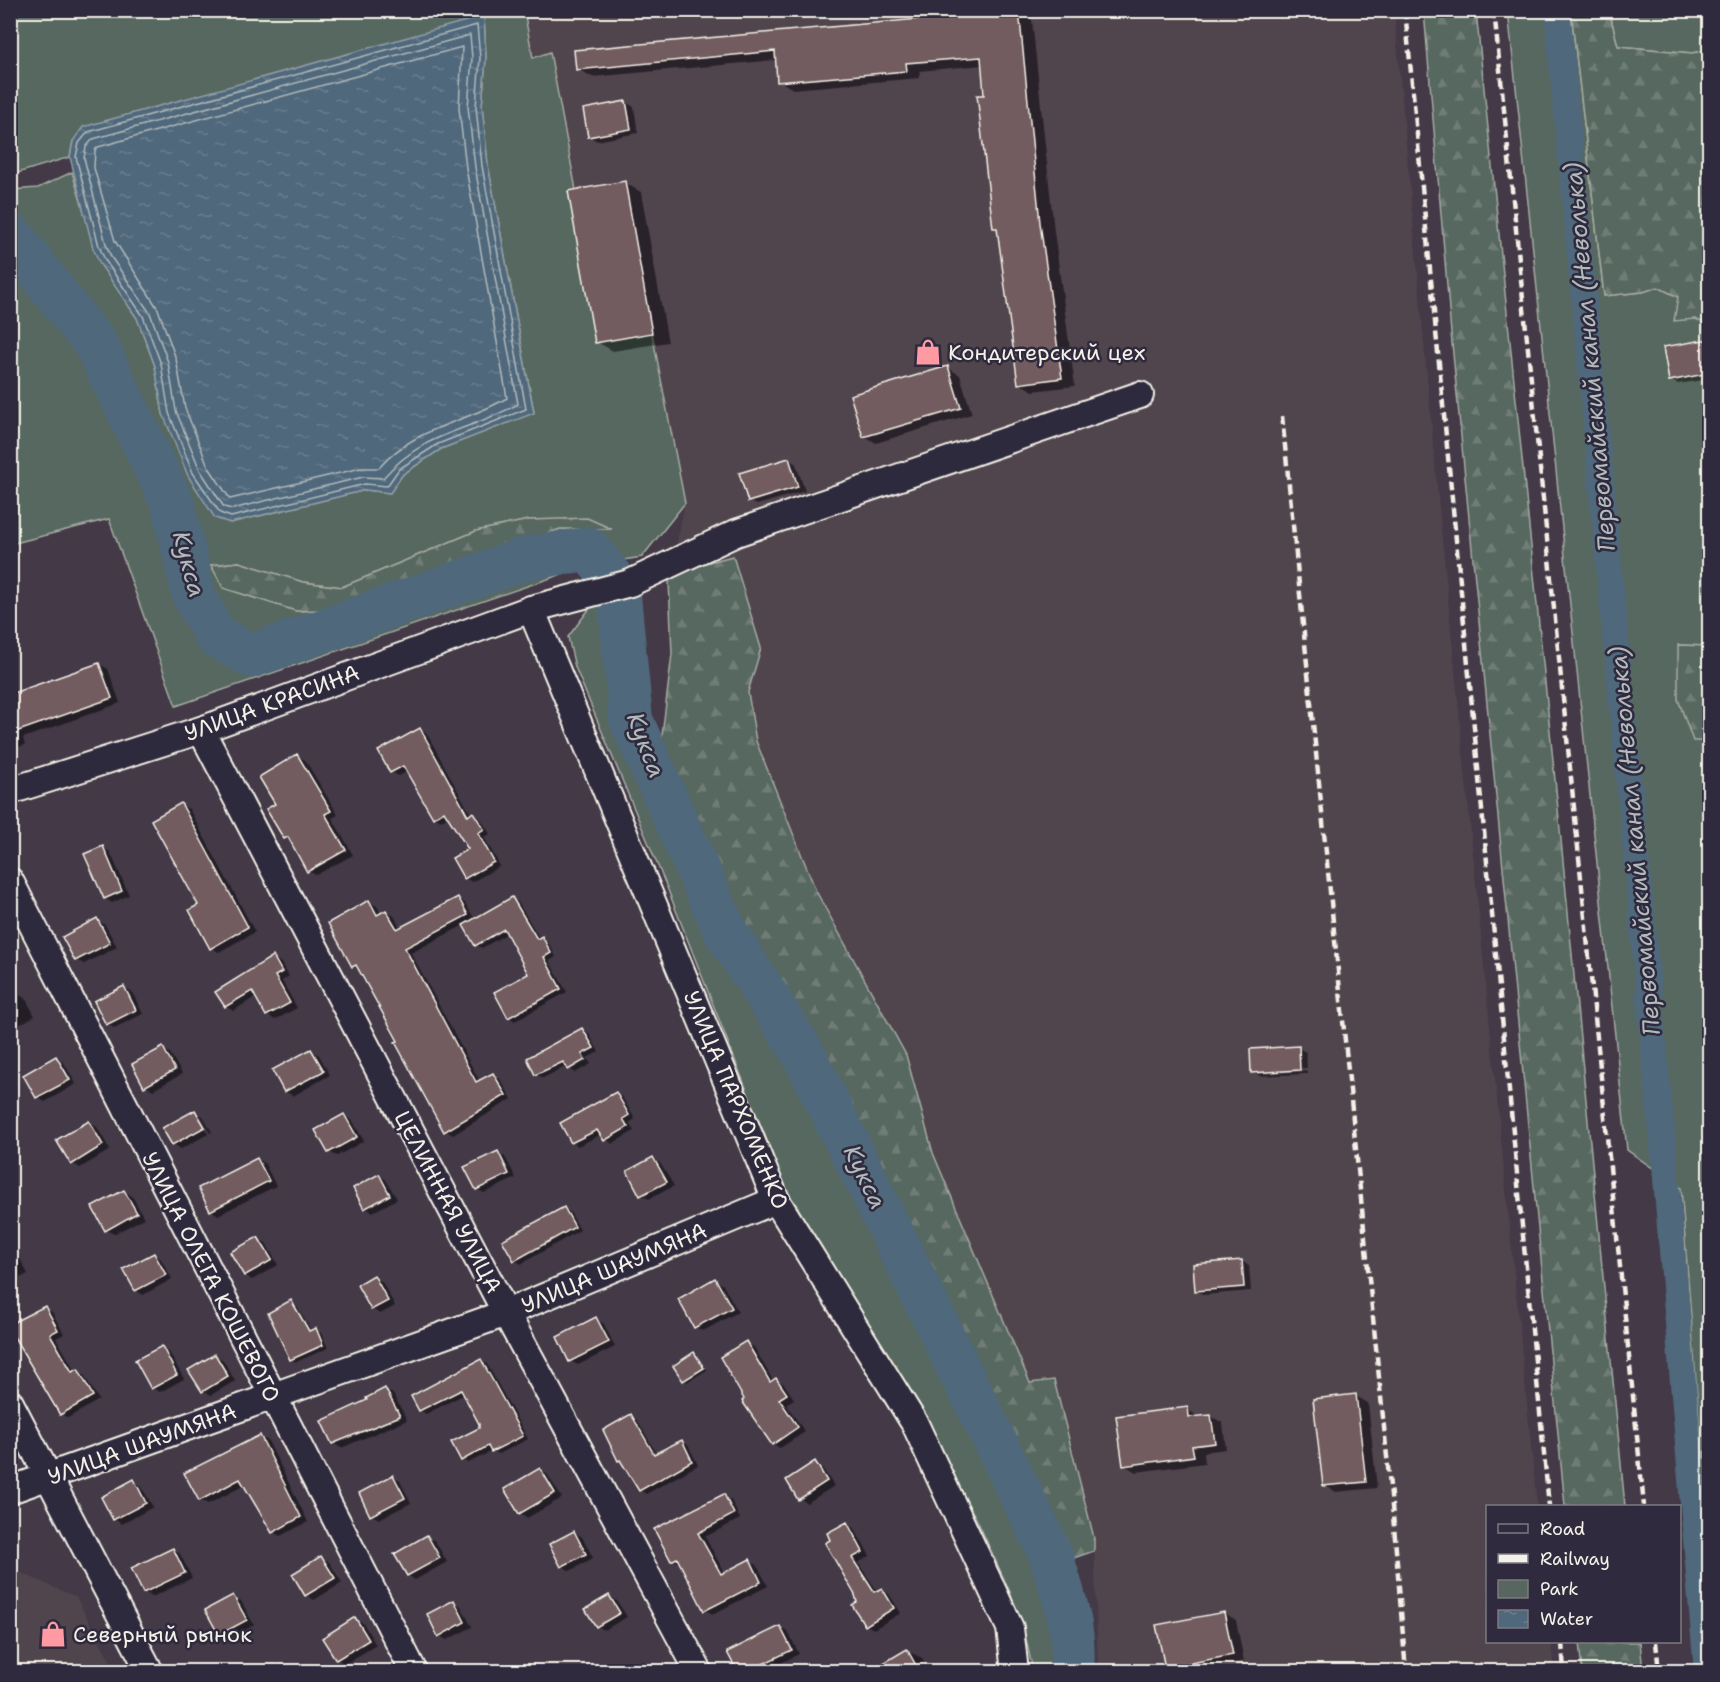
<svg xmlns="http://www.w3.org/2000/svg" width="1720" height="1682" viewBox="0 0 1720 1682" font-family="'Shantell Sans',sans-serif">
<defs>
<pattern id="forest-firs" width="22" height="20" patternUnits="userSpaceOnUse" patternTransform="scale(1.5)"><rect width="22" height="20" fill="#57675f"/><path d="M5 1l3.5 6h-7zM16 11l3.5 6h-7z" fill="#707d76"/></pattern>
<pattern id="water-ripples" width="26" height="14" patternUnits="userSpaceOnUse" patternTransform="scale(1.5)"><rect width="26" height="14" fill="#50687b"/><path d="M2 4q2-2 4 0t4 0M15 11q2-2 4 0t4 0" fill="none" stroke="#6a7e8e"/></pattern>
</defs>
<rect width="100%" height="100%" fill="#433947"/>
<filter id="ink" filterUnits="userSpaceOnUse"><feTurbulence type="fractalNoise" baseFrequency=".0167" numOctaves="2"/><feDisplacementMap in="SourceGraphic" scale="12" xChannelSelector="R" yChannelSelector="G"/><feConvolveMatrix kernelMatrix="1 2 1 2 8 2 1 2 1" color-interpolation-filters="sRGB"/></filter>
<g filter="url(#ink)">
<g fill="#51444e">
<path d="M524,11h870l44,486 99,1009h-49v136h63l3,29h-456l-4,-133 -40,-158 -24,3 -97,-230 -27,-98 -90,-164 -60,-151 -8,-48 13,-44 -75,-80 -17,13 16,-78 -33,-170 -57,10 -19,-154 -26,-137 -17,7z"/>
<path d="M10,1568l66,29 40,74h-105z"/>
</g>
<g fill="#57675f" stroke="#a6aca4" stroke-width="1.5" fill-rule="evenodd">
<path d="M11,11h513l9,47 17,-6 26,138 20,153 56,-10 33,170 -43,54 -56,9 -410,140 -67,-187 -98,25v-354l27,-2 34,-16 28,92 37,54 18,48 8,48 67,109 136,-33 24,3 13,-19 38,-25 93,-37 -46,-247 -6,-59 4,-48 -2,-42 -411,125 -3,16 -59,18zM529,520l81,9h-50l-219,80 -45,2 -72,-23 -13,-23 28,-3 64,20 39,5 134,-56z"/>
<path d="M1508,11h63l33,285 39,-4 15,-5 20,10 18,22 13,6v321l-30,-1 14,95 17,1 -1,807 -28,-360 -54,-38z"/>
<path d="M1609,11h100v39l-17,3 -74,-7z"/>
<path d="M608,602l18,128 102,224 73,116 243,500 18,91 -2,10h-27l-7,-32 -16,-47 -33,-72 -95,-170 -97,-163 -117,-297 -93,-223 -7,-30 22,-29z"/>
</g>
<g fill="url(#forest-firs)" stroke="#a6aca4" stroke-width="1.5">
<path d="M1424,11h52l82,798 67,697h-60l-114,-1173z"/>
<path d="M1571,11h38l9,35 74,7 17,-3v275l-14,-6 -21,2 4,-24 -20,-10 -15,5 -39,4z"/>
<path d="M587,518l25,11h-52l-219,80 -45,2 -73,-23 -12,-23 28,-3 64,20 39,5 134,-56 53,-11z"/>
<path d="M733,556l28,92 -13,44 8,49 60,150 90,164 27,98 97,230 24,-3 40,158v13l-29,10 -70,-142 -115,-249 -64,-116 -80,-129 -75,-181 11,-90 -3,-73 17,-13z"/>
<path d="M1678,645l31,1v95h-16l-15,-42z"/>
<path d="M1579,1642h61l3,29h-61z"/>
</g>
<path fill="url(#water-ripples)" stroke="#929fa7" stroke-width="1.5" d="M484,16l2,42 -4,48 6,59 46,248 -93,36 -38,25 -13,19 -24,-3 -136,33 -15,-5 -27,-42 -25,-62 -8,-48 -18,-48 -37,-54 -7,-16 -23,-91 3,-16 10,-14z"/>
<g fill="#0007">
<path d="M1019,11l13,8 22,212 21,155 -42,5 -14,-8 -21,-154 -4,-2 -11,-162 -63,6v7l-127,11 -14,-8 -2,-21 -185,17 -14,-8z"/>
<path d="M626,102l8,5 4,26 -41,8 -8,-5z"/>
<path d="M625,183l16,9 27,150 -55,9 -16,-9z"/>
<path d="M1710,341v38l-32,5 -8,-4z"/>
<path d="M948,368l12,7 12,39 -96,29 -12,-7z"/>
<path d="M789,459l7,5 9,27 -48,14 -8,-4z"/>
<path d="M99,664l9,5 12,34 -97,35 2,7 -15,4v-64l4,10z"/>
<path d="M420,729l7,5 44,81 9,3 10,16 -6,3 16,29 -28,16 -7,-4 5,-29 -21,-33 -8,5 -7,-4 -26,-46 -9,5 -8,-4z"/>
<path d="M297,756l8,4 33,55 -6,3 21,37 -37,20 -8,-4 -16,-30 -7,-3 -8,-34z"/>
<path d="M181,805l8,4 66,123 -36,20 -8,-4 -11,-43z"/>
<path d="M103,848l7,4 19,43 -17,8 -7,-5z"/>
<path d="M458,899l7,4 10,17 37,-21 6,3 22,37 8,3 8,15 -7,4 18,31 -52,29 -6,-4 21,-43 -22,-41 -26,15 -6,-3 -12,-20 -53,28 69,129 13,-7 7,4 12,20 -59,36 -8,-5 -84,-160 -8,-4 16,-64 8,4 4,8 5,-3 8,5 7,13z"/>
<path d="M97,920l8,5 12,22 -33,17 -8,-4z"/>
<path d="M273,958l7,4 9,14 -7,5 15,27 -22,12 -8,-5 -10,-19 -24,15 -7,-5z"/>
<path d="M124,988l8,4 11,22 -29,14 -7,-4z"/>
<path d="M18,994l8,5 9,17 -22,12 -3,-1v-28z"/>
<path d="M582,1030l7,4 10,18 -12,6 4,6 -16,9 -8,-7 -24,12 -7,-4z"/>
<path d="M1298,1048l8,4 1,16 -49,3v3l49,-3v3l-47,2 -8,-4z"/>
<path d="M163,1049l7,4 12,21 -29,16 -8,-5z"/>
<path d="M311,1051l8,4 11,20 -37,21 -8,-5z"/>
<path d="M56,1058l8,5 12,21 -31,18 -8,-5z"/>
<path d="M616,1093l6,4 13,22 -6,4 5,8 -22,13 -10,-10 -24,12 -6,-4z"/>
<path d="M195,1111l8,5 9,16 -2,1 -9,-17h-4l11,18 -27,15 -8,-5z"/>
<path d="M344,1116l8,4 12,21 -27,15 -8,-4z"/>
<path d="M89,1122l8,5 13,23 -30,18 -8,-5z"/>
<path d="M498,1153l7,4 11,21 -32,15 -7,-4z"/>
<path d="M653,1158l7,5 14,23 -25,13 -8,-4z"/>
<path d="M257,1159l8,5 11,22 -58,29 -7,-5z"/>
<path d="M379,1175l7,5 11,19 -24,13 -8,-4z"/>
<path d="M124,1191l8,5 12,22 -30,16 -8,-4z"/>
<path d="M564,1208l6,4 10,18 -59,34 -6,-4z"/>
<path d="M258,1239l8,4 12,22 -26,15 -7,-5z"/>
<path d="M10,1249l7,4 11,21 -18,9z"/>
<path d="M154,1254l7,5 11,20 -29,16 -7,-5z"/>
<path d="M1242,1261l7,5 2,25 -47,4 -8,-5z"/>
<path d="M374,1277l8,5 13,24 -15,8 -8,-5z"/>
<path d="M715,1280l8,5 15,27 -35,19 -8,-4z"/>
<path d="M291,1302l5,3 16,27 4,-2 5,3 7,15 -32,14 -5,-3z"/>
<path d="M45,1308l7,4 12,22 -8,4 20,34 8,3 15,25 -31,18 -7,-4z"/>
<path d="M596,1319l8,5 11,23 -37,18 -8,-4z"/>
<path d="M746,1343l8,4 19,34 3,-2 8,5 10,15 -8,5 19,28 -25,16 -7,-4z"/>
<path d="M162,1348l7,4 15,27 -24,13 -8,-4z"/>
<path d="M694,1354l13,16 -20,12 -3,-2z"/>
<path d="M215,1355l8,5 12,21 -24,14 -8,-4z"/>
<path d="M481,1360l6,4 41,75 -29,15 -7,-3 -24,12 -6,-3 19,-36 -16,-30 -39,20 -6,-4z"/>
<path d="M385,1390l8,4 14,26 -66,28 -8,-5 36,-42z"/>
<path d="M1356,1396l12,7 9,85 -41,4 -12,-7z"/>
<path d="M1187,1409l13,9 11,-2 12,7 3,26 -22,3 1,11 -69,9 -12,-7z"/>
<path d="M631,1416l6,4 20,34 25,-12 6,3 10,20 -52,29 -6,-4 -16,-28z"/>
<path d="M260,1437l8,4 40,81 -28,14 -7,-4 -28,-47 -37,19 -8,-4z"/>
<path d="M815,1463l7,5 12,18 -27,17 -8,-5z"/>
<path d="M540,1470l7,4 15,24 -35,20 -7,-5z"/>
<path d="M393,1477l7,4 11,22 -32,16 -7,-4z"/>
<path d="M134,1481l7,5 12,21 -31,17 -8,-5z"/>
<path d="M724,1496l7,4 9,19 -35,18 20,37 25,-13 7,4 11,21 -55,28 -8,-4 -24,-47 -9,-3z"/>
<path d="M847,1524l7,4 16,28 -12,7 20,29 4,-3 7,5 12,19 -27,16 -8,-4 -7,-22z"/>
<path d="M574,1532l8,5 11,21 -23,13 -7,-5 -12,-21z"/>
<path d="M427,1537l8,4 12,21 -32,18 -7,-5z"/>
<path d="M173,1549l7,5 12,24 -40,19 -7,-5 -12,-24z"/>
<path d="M321,1557l8,5 13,21 -28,17 -7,-5 -13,-21z"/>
<path d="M233,1597l8,4 13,24 -26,14 -8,-5 -13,-23z"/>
<path d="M609,1597l8,4 10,16 -23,13 -7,-4z"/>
<path d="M454,1602l7,4 11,21 -25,13 -7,-4z"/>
<path d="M1224,1613l12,7 8,41 -52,11h-18l-8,-5z"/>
<path d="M355,1619l8,4 13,22 -31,19 -8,-5z"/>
<path d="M780,1628l8,4 11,22 -36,18h-24l-10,-19z"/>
<path d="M907,1651l15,7 8,14h-57z"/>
<path d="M642,1661l11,11h-30z"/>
<path d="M278,1663l9,9h-23z"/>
<path d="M491,1663l10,9h-24z"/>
</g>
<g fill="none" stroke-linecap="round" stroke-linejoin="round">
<g stroke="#b2babc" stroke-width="1.5">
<path d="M477,25l3,33 -4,49 6,59 44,243 -88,35 -39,25 -12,17 -22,-2 -134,33 -11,-4 -27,-40 -24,-60 -8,-49 -18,-48 -38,-56 -6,-14 -23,-89 3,-14 9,-11z"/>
<path d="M470,35l2,23 -4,49 7,60 43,237c-50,28 -94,27 -135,74l-20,-1 -131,32 -8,-2 -24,-37 -24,-59 -8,-49 -18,-49 -39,-56 -5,-13 -22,-86 2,-11 7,-8z"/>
<path d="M462,47l-3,61 7,60 41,230c-44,26 -92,28 -128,70h-18l-131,31 -22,-33 -23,-58 -9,-49 -18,-50 -43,-68 -21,-73 1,-18 3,-3z"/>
</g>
<path stroke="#929fa7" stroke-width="8" d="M1689,1454l21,1"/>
<path stroke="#50687b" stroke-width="26" d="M1557,10l108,1156 42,506"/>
<path stroke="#50687b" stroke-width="44" d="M10,234l86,111 77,159 21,92 22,40 36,20 275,-98 61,-9 30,36 13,135 94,211 77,120 248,502c13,40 26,76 22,119"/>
</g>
<g fill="#725c5f" stroke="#f4f1e8" stroke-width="1.5">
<path d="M1019,10l21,213 22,155 -44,6 -21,-156h-4l-16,-133h7l-3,-38 -75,6 1,8 -130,11 -2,-31 -199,19 -2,-20z"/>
<path d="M626,101l5,28 -43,8 -5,-28z"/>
<path d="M625,181l27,152 -57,10 -27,-152z"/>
<path d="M1710,339v34l-41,8 -6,-34z"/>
<path d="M948,366l13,42 -98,29 -13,-42z"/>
<path d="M789,458l9,29 -50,15 -9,-29z"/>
<path d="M99,663l13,35 -102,36v-40z"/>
<path d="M420,728l48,88 5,-4 11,17 -6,4 16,29 -30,17 -12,-21 16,-9 -24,-38 -11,7 -30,-52 -13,7 -12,-22z"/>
<path d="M297,754l34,57 -6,3 21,36 -39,22 -19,-35 -4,2 -18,-30 9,-5 -16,-27z"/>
<path d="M181,803l67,124 -38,22 -21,-39 9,-5 -47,-85z"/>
<path d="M103,846l19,45 -18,8 -20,-45z"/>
<path d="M458,897l10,18 -63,33 71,134 17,-9 13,22 -62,37 -49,-90 3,-1 -42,-76 -4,2 -24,-44 41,-23 8,15 9,-5 11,19z"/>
<path d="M512,897l25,42 5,-3 9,17 -7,4 17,32 -53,29 -14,-26 34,-18 -24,-45 -29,17 -12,-21z"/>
<path d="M97,918l13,25 -35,18 -13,-24z"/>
<path d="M273,956l9,16 -7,4 15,27 -24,13 -14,-25 -27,16 -10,-15z"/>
<path d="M124,986l12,24 -30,15 -12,-24z"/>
<path d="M582,1028l12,20 -12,6 3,6 -17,10 -5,-8 -28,13 -8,-17z"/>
<path d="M1299,1046l1,24 -49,3 -1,-24z"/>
<path d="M163,1047l12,23 -31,17 -12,-23z"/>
<path d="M311,1049l13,22 -40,21 -12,-22z"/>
<path d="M56,1056l14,24 -34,18 -13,-23z"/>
<path d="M616,1092l13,23 -6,4 5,8 -24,14 -7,-11 -26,13 -11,-20z"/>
<path d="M195,1110l10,17 -33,18 -10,-17z"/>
<path d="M344,1114l13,23 -29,16 -13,-23z"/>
<path d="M89,1121l14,24 -32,20 -15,-25z"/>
<path d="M498,1151l11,23 -33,16 -12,-23z"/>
<path d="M653,1157l14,25 -27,14 -13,-25z"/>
<path d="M257,1158l12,23 -59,30 -12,-23z"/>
<path d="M379,1174l11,21 -26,14 -11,-21z"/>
<path d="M124,1190l13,23 -32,18 -13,-24z"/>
<path d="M564,1207l11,20 -61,34 -12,-21z"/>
<path d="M258,1237l14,23 -28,16 -14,-24z"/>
<path d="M154,1253l12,22 -31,16 -12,-22z"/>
<path d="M1242,1260l2,27 -49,4 -2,-27z"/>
<path d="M374,1275l14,26 -17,9 -14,-25z"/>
<path d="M715,1278l17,30 -38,20 -16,-29z"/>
<path d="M291,1300l18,31 7,-3 7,17 -33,15 -22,-47z"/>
<path d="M45,1306l13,24 -8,4 22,38 6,-3 15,27 -33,19 -50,-85v-6z"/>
<path d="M596,1317l13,25 -40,20 -12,-25z"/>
<path d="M746,1341l24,41 6,-4 11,16 -8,5 19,28 -26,18 -30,-44 2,-2 -24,-42z"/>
<path d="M162,1346l15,29 -26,14 -16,-29z"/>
<path d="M694,1352l10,16 -21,13 -10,-15z"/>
<path d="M215,1354l13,22 -26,16 -14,-22z"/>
<path d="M481,1359l42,77 -32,16 -3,-6 -27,15 -10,-19 28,-14v-4l-18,-34 -42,21 -8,-15z"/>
<path d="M385,1388l15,28 -68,28 -11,-23 46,-21 -1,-2z"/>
<path d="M1356,1394l10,88 -43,4 -10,-87z"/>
<path d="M1188,1407l1,10 22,-2 4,28 -23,3 2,10 -71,10 -7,-50z"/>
<path d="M631,1414l23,40 28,-14 10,21 -53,30 -19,-31 -2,1 -15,-31z"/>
<path d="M260,1435l41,82 -29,16 -32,-54 -41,22 -15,-28z"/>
<path d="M815,1461l12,20 -29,19 -12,-20z"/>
<path d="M540,1468l15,25 -36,21 -15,-25z"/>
<path d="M393,1475l12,23 -35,18 -11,-23z"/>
<path d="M134,1479l12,24 -33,17 -12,-23z"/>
<path d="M724,1494l10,20 -36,19 23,41 29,-15 11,23 -57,29 -27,-53 -6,3 -17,-32z"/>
<path d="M847,1522l16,30 -11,6 22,34 8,-4 12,20 -29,18 -13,-21 5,-3 -2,-7 -30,-52 5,-3 -3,-7z"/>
<path d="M574,1531l12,23 -25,13 -12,-23z"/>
<path d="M427,1535l13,23 -33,18 -13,-22z"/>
<path d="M173,1548l12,25 -42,20 -12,-25z"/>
<path d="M321,1556l14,22 -30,18 -13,-22z"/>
<path d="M233,1595l14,25 -28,15 -14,-25z"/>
<path d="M609,1595l11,18 -24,14 -11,-18z"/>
<path d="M454,1600l11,22 -27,15 -11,-23z"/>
<path d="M1224,1612l9,43 -68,13 -9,-43z"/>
<path d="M355,1617l14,23 -33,20 -14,-22z"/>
<path d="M780,1626l12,24 -44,21h-11l-10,-19z"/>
<path d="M907,1649l12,22h-49z"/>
</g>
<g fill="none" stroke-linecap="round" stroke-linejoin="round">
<g stroke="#f4f1e8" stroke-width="30">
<g id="minor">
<path d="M531,609l245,591 139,224 95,204 5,44"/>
<path d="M201,730l305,583 193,359"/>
<path d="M10,791l191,-61 330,-121 99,-26 106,-50 404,-138"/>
<path d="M10,881l404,791"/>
<path d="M10,1403l140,269"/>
<path d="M10,1490l496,-177 270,-113"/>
</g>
</g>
<use href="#minor" stroke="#2f2a3d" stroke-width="26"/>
<g stroke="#f4f1e8" stroke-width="4.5" stroke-dasharray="9 4.5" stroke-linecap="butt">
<path d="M1405,10l144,1496"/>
<path d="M1494,10l150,1496"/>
<path d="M1282,416l112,1110 12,146"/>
<path d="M1562,1642l2,30"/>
<path d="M1656,1642l3,30"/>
</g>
</g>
</g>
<defs>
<g id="shop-bare" transform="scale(2.07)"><path d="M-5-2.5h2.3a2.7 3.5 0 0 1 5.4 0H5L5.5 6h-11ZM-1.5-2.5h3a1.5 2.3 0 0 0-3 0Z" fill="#ff9aa2" stroke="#2f2a3d" stroke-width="2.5" paint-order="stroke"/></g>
</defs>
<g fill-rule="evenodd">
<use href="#shop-bare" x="928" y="352"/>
<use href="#shop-bare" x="53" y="1634"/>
</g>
<g text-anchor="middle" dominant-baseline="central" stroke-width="5" stroke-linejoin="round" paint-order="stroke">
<g font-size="22" fill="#f4f1e8" stroke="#2f2a3d" text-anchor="start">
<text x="948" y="352">Кондитерский цех</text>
<text x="73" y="1634">Северный рынок</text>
</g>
<g font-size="22" fill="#f4f1e8" stroke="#2f2a3d">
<text transform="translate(272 703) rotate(-20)">УЛИЦА КРАСИНА</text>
<text transform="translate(736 1100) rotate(67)">УЛИЦА ПАРХОМЕНКО</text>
<text transform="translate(448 1202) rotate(62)">ЦЕЛИННАЯ УЛИЦА</text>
<text transform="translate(614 1268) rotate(-23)">УЛИЦА ШАУМЯНА</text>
<text transform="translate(211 1277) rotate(63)">УЛИЦА ОЛЕГА КОШЕВОГО</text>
<text transform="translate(142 1444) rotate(-20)">УЛИЦА ШАУМЯНА</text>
</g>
<g font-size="24" font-style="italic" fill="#b2babc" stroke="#2f2a3d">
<text transform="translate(1590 357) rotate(-95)">Первомайский канал (Неволька)</text>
<text transform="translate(189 564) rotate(75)">Кукса</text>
<text transform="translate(646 745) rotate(69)">Кукса</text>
<text transform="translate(1635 841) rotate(-95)">Первомайский канал (Неволька)</text>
<text transform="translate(865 1177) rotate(64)">Кукса</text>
</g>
</g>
<rect width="1720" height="1682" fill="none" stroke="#2f2a3d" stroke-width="36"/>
<rect x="18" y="18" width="1684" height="1646" fill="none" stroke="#f4f1e8" stroke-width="2" filter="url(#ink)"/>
<rect x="1486" y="1505" width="195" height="138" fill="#2f2a3d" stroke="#7e7a81" stroke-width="1.5"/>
<rect x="1498" y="1524" width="30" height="9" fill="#2f2a3d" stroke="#7e7a81" stroke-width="1.5"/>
<text x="1540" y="1535" font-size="18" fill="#f4f1e8">Road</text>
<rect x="1498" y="1554" width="30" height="9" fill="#f4f1e8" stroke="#7e7a81" stroke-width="1.5"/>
<text x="1540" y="1565" font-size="18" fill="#f4f1e8">Railway</text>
<rect x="1498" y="1580" width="30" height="18" fill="#57675f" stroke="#7e7a81" stroke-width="1.5"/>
<text x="1540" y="1595" font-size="18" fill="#f4f1e8">Park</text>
<rect x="1498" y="1610" width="30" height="18" fill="url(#water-ripples)" stroke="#7e7a81" stroke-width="1.5"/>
<text x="1540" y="1625" font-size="18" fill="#f4f1e8">Water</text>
</svg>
